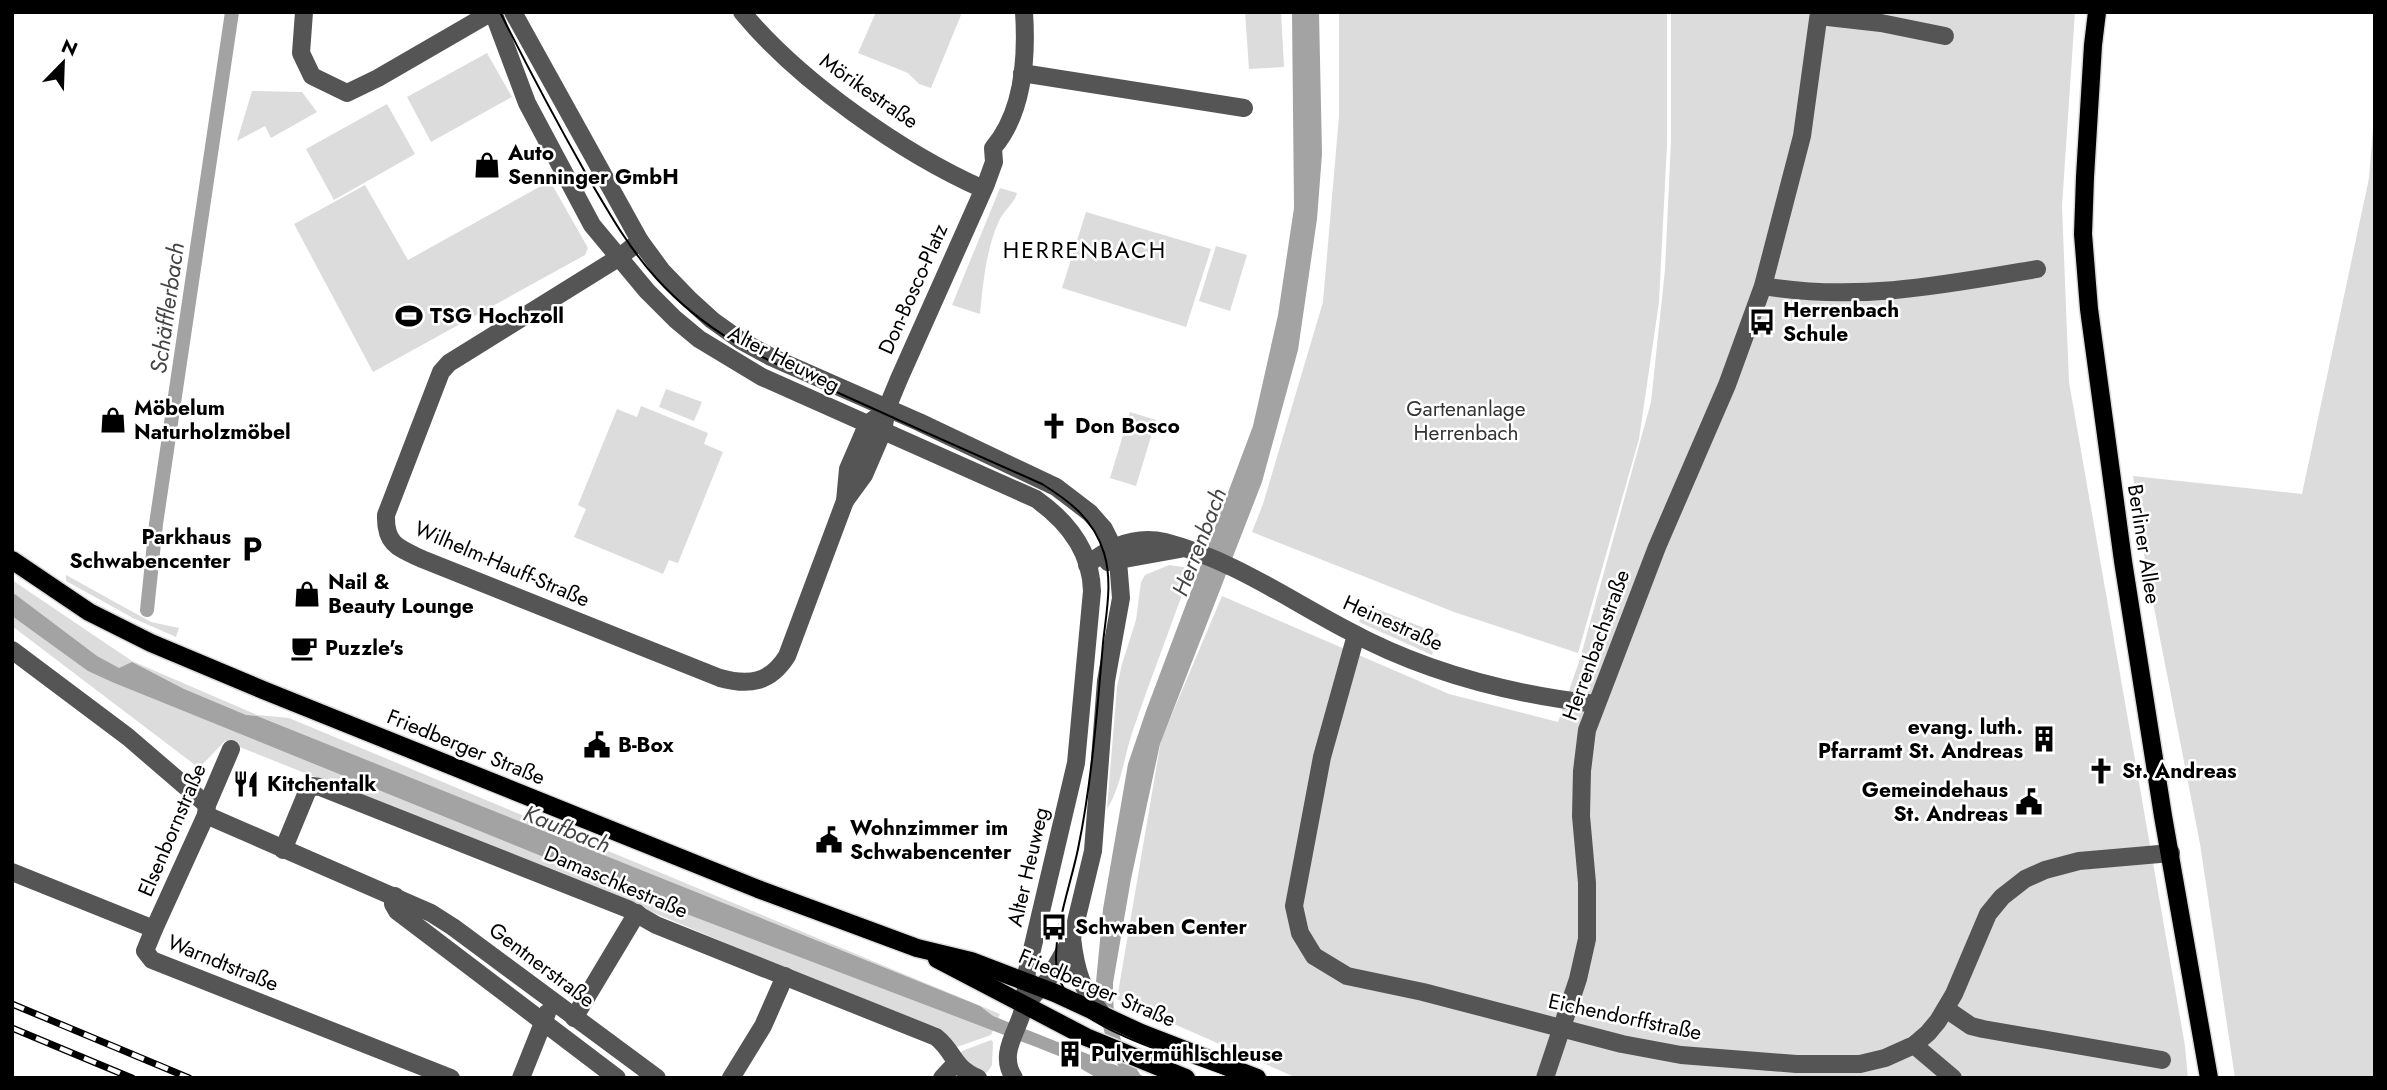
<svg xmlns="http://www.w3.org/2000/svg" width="2387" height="1090" viewBox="0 0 2387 1090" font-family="Jost,sans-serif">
<rect width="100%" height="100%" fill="#fff"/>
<g fill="#dcdcdc">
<path d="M876,12h82l3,3 -30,73 -12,-4 -11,-11 -50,-20z"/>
<path d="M1245,12h36l3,55 -35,2z"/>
<path d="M1339,12h328v132l-8,158 -20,137 -61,214 -124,-41 -202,-80 11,-28 60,-202 16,-186z"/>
<path d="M1671,12h404l-13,194 7,176 116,664 3,32h-891l-180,-79 44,-259 61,-144 227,98 109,28 22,-63 71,-257 14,-132 6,-130z"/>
<path d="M487,53l25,44 -81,45 -24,-45z"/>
<path d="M252,91l50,1 15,20 -46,26 -6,-12 -28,15z"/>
<path d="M387,104l28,50 -81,46 -28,-51z"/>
<path d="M2375,104v974h-140l-35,-234 -55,-283 -12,-85 169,18 67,-316z"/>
<path d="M550,181l38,67 -3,7 -212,117 -79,-148 71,-39 43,75z"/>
<path d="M1000,188l17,5c-3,11 -13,17 -18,28 -13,28 -16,63 -19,93l-28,-9z"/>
<path d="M1086,212l125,37 -25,78 -124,-39z"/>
<path d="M1216,246l31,9 -17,56 -31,-10z"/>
<path d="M666,389l36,13 -8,19 -35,-14z"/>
<path d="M641,406l67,27 -4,11 19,8 -45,111 -9,-3 -6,14 -89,-37 12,-28 -8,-4 39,-96 20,8z"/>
<path d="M1130,412l26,8 -20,66 -26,-8z"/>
<path d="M1169,565l14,2 8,4c-20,54 -40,107 -59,162 -8,24 -11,54 -25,76l10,-122 5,-23 14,-44 5,-38 4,-7z"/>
<path d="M66,575l85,47 28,6 -3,9 -41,-18 -69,-38z"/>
<path d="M12,580l120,81 125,54 32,3 711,296 -9,21 -37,13 -12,-14 -271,-114 -446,-179 -26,27 -187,-142z"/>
<path d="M1367,605l72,29 -7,21 -73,-33z"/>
<path d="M991,1040l2,2 -1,23 -5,8 -14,-6 -14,-12 3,-4z"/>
</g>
<g fill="#a3a3a3">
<path d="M1292,12h27l3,142 -5,65 -19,131 -36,132 -102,262 -29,135 -18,104v18l-16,-13 -1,-6 7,-73 25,-145 18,-53 107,-285 25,-111 16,-107z"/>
<path d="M12,592l85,64 22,12 13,-6 52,27 62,26 11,1 723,290 13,10 155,62h-51l-36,-21 -25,-10 -386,-147 -538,-218 -24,-11 -76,-55z"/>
</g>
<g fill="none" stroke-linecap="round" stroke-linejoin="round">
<g stroke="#a3a3a3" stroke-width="14">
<path d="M147,610l9,-86 76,-512"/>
<path d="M1105,977l2,37 9,35 18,29"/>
</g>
<g stroke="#dbdbdb" stroke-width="21">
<g id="major">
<path d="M2097,12l-4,33 -8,132 -2,57 6,75 34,252 40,255 46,262"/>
<path d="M12,560l77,52 62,31 112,47 495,199 159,59 54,13 84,32 86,40 116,45"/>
<path d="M937,959l149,78 100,41"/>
</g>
</g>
<g stroke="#555" stroke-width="18">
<path d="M304,12l-3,41 11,23 35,17 31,-15 114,-66"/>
<path d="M493,12l34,91 65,122 55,66 28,28 24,20 63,38 274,122c31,22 55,52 56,92l-16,172 -49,208c-1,11 -1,23 -3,34 -4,25 -27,47 -10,73"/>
<path d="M513,12l127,229 22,30 28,29 22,20 28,20 31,17 148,65 137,65 34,26 14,16 9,18 5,14 3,37 -15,83 -13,170 -21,87 -24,42 -17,18"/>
<path d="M742,12c57,69 160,141 241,177"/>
<path d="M1819,16l62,7 64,13"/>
<path d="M1022,73l222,35"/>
<path d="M640,241l-22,17 -169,105 -8,9 -55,143c-1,29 12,33 36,44l298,119c29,8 50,5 67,-22l58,-155 3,-32 19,-44 7,-6"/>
<path d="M1763,286c94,16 181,-1 274,-17"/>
<path d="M845,501l19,-26 19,-44 4,-23 12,-29 87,-195 8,-22 -1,-14c30,-35 34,-91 31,-136"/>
<path d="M1108,562l72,-13"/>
<path d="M1087,565c22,-18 49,-30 78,-23 66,17 123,57 182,88 77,42 162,64 249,74"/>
<path d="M1356,635l-34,122 -28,149 6,27 14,23 33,20 76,16 199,52 59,11 115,9h64l25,-6 29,-13 14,-12 10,-12 16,-27 34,-80 14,-17 23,-18 20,-9 34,-9 92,-8"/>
<path d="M12,650l116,87 79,68"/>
<path d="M206,815l225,98 22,14 204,151"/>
<path d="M283,850l24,-58 5,-6 8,1 308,122 28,16 280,112c19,15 16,30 42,41"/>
<path d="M12,872l142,57 -9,22 7,9 299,118"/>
<path d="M395,896l-2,8 4,7 220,167"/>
<path d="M154,929l52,-114 1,-10 24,-56"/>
<path d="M1072,938c4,33 9,51 31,77"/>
<path d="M1946,1009l25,17 12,3 179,31"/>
<path d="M574,1018l63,-105"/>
<path d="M1914,1045l39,33"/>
<path d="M521,1078l26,-65"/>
<path d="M731,1078l32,-52 22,-50"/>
<path d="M942,1078l13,-14"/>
<path d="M1545,1078l33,-99 9,-40v-56l-6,-67 1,-45 5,-41 70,-183 70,-162 36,-99 39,-150 17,-124"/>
</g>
<use href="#major" stroke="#000" stroke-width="18"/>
<path stroke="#000" stroke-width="2" d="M500,12c27,54 55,107 85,160 22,37 42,74 71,106 55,61 115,84 187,117 66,30 133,60 199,89 29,18 52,36 62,69 9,29 2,61 -1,90 -6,69 -11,138 -25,206 -7,34 -22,74 -22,109 0,17 8,35 19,48 28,30 118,55 159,72"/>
<g stroke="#000" stroke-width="7">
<g id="rail">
<path d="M12,1004l177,74"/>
<path d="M12,1028l120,50"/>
</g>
</g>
<use href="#rail" stroke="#fff" stroke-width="4.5" stroke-dasharray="13" stroke-linecap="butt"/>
</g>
<defs>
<g id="shop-bare" transform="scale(2.1)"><path d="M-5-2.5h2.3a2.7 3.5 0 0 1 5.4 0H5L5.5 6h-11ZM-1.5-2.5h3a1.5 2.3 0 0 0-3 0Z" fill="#000" stroke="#fff" stroke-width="2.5" paint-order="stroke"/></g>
<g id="stadium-bare" transform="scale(2.1)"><path d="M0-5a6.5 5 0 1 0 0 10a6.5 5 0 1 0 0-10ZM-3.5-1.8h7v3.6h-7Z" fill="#000" stroke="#fff" stroke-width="2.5" paint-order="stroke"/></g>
<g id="bus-bare" transform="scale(2.1)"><path d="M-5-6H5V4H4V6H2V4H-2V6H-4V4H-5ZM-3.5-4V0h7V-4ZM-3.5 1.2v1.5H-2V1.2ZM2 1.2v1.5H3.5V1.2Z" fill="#000" stroke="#fff" stroke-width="2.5" paint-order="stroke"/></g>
<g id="church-bare" transform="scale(2.1)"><path d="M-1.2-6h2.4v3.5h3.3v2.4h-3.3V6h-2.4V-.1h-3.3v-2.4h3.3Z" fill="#000" stroke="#fff" stroke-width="2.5" paint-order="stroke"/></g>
<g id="parking-bare" transform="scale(2.1)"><path d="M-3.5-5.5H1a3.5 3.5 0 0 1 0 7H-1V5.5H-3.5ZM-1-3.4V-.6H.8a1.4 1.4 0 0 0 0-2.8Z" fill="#000" stroke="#fff" stroke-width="2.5" paint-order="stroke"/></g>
<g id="cafe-bare" transform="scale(2.1)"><path d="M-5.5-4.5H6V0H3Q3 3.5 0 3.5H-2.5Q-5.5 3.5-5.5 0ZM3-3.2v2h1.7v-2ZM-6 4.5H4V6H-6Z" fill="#000" stroke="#fff" stroke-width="2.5" paint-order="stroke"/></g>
<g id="building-bare" transform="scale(2.1)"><path d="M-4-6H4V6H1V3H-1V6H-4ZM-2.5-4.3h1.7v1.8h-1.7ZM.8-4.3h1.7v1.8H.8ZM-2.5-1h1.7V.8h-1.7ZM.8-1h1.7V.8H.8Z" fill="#000" stroke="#fff" stroke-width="2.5" paint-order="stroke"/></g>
<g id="civic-bare" transform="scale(2.1)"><path d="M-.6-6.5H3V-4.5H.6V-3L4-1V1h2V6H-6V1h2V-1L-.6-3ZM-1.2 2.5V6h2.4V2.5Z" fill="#000" stroke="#fff" stroke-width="2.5" paint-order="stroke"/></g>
<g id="restaurant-bare" transform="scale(2.1)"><path d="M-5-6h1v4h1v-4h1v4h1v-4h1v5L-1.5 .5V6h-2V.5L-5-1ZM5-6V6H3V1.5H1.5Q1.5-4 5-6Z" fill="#000" stroke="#fff" stroke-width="2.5" paint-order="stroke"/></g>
</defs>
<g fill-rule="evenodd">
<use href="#shop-bare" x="487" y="165"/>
<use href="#stadium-bare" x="409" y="316"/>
<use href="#bus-bare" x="1762" y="322"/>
<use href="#shop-bare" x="113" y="420"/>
<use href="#church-bare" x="1054" y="426"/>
<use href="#parking-bare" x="252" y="549"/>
<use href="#shop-bare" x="307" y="594"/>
<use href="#cafe-bare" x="304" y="648"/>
<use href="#building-bare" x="2044" y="739"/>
<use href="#civic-bare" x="597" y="745"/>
<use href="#church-bare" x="2101" y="771"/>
<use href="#restaurant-bare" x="246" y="784"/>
<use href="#civic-bare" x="2029" y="802"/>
<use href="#civic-bare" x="829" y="840"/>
<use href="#bus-bare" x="1054" y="927"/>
<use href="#building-bare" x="1070" y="1054"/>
</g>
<g text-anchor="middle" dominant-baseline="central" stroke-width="5" stroke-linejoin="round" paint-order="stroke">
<g font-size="21" fill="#000" stroke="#fff">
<text transform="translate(869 91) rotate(35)">Mörikestraße</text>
<text transform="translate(913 289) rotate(-66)">Don-Bosco-Platz</text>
<text transform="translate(784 359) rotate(27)">Alter Heuweg</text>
<text transform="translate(2144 544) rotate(81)">Berliner Allee</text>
<text transform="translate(502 564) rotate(23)">Wilhelm-Hauff-Straße</text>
<text transform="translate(1393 623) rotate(24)">Heinestraße</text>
<text transform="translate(1596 645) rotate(-70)">Herrenbachstraße</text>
<text transform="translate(466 747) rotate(22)">Friedberger Straße</text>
<text transform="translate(172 830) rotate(-67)">Elsenbornstraße</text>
<text transform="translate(1028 867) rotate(-77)">Alter Heuweg</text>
<text transform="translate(616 882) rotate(23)">Damaschkestraße</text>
<text transform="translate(223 963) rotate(22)">Warndtstraße</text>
<text transform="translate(542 965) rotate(37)">Gentnerstraße</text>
<text transform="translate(1097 988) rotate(23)">Friedberger Straße</text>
<text transform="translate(1625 1017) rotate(12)">Eichendorffstraße</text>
</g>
<g font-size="21" font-weight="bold" fill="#000" stroke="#fff" text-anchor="start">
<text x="508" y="153">Auto<tspan x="508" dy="24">Senninger GmbH</tspan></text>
<text x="1783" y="310">Herrenbach<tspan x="1783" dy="24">Schule</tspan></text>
<text x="430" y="316">TSG Hochzoll</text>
<text x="134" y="408">Möbelum<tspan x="134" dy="24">Naturholzmöbel</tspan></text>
<text x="1075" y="426">Don Bosco</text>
<text x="231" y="537" text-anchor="end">Parkhaus<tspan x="231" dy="24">Schwabencenter</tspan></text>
<text x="328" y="582">Nail &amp;<tspan x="328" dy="24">Beauty Lounge</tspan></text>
<text x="325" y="648">Puzzle's</text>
<text x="2023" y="727" text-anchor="end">evang. luth.<tspan x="2023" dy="24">Pfarramt St. Andreas</tspan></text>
<text x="618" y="745">B-Box</text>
<text x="2122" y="771">St. Andreas</text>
<text x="267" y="784">Kitchentalk</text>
<text x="2008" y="790" text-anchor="end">Gemeindehaus<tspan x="2008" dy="24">St. Andreas</tspan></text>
<text x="850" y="828">Wohnzimmer im<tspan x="850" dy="24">Schwabencenter</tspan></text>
<text x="1075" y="927">Schwaben Center</text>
<text x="1091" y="1054">Pulvermühlschleuse</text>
</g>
<g font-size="21" fill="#333" stroke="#fff">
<text x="1466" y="409">Gartenanlage<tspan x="1466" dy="24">Herrenbach</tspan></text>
</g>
<g font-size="23" letter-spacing="2" fill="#000" stroke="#fff">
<text x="1085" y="250">HERRENBACH</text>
</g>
<g font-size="23" font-style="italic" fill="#444" stroke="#fff">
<text transform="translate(167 308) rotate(-82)">Schäfflerbach</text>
<text transform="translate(1199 542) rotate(-69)">Herrenbach</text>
<text transform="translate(567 829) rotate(22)">Kaufbach</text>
</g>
</g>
<rect width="2387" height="1090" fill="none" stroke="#000000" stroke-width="28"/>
<g transform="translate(63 63) rotate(23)" stroke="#ffffff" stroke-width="5" paint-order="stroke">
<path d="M0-5L12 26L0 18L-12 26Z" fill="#000000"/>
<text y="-10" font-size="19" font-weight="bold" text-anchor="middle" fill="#000000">N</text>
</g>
</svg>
